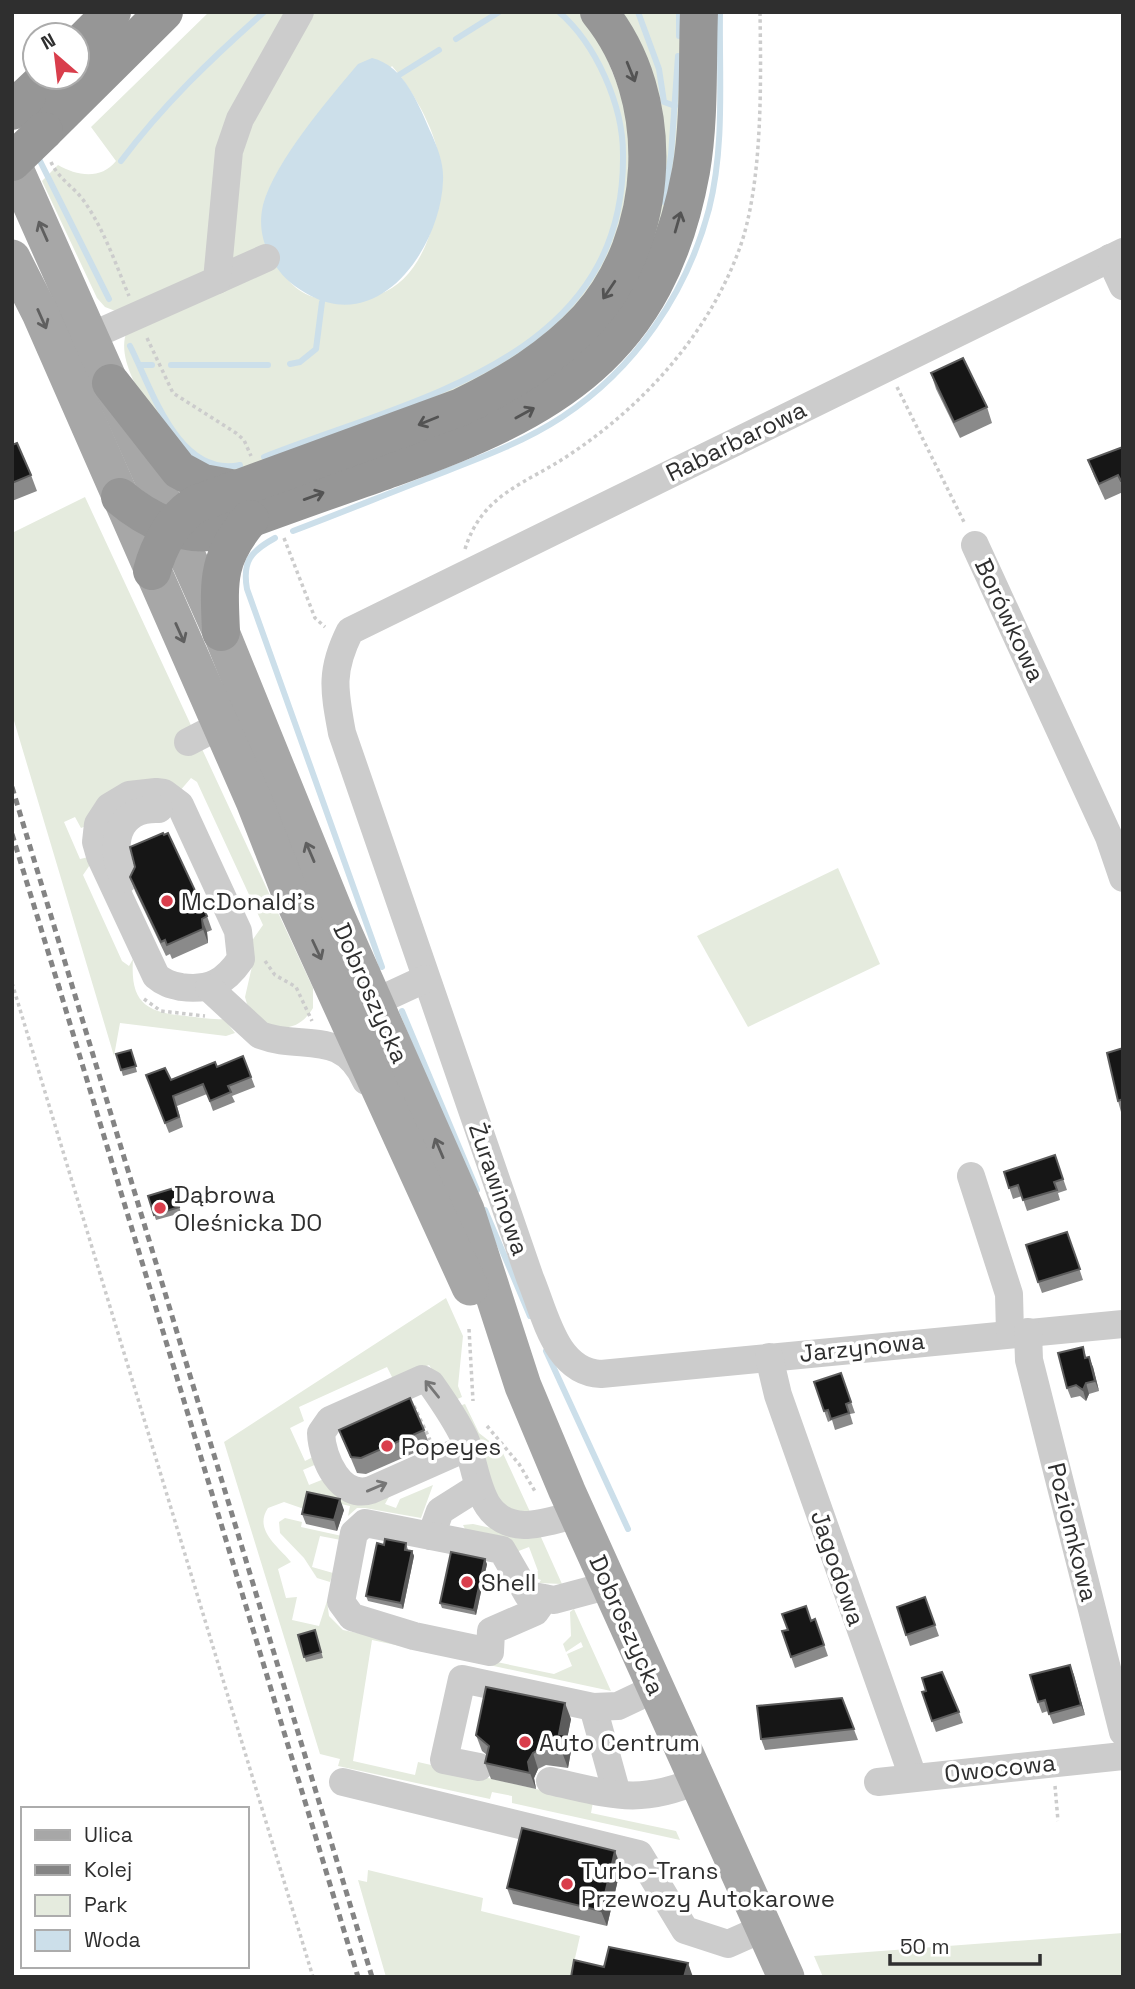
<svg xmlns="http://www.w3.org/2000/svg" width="1135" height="1989" viewBox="0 0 1135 1989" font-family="'Space Grotesk',sans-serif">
<rect width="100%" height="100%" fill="#fff"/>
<g fill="#e5ebde" fill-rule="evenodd">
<path d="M209,12h371l19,27 29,72 3,91 -43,99 -95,79 -254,96 -43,-6c-23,-30 -86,-100 -69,-139l-9,-19 -13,-5 -8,-9 -55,-117 16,-16c19,11 43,15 58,-4l-25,-34zM392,66c18,21 37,53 44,79 12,45 -6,133 -57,149 -9,3 -21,3 -31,4 -36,5 -57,-5 -72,-39 -11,-26 -19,-36 -9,-65z"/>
<path d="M610,12h79l-17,195 -53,114 -119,77 146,-170z"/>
<path d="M85,497l228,491v20c-12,19 -24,22 -46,18l-20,-22 -2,-7 8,-35 -2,-20 12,-17 -66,-143 -6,-4 -12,14 -98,36 -6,-11 -11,5 16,37 13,-3 1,3 -11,16 39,86 7,5 4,-7c-3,44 13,53 53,57 12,1 25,4 38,3l11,14 -9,3 -106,-13 -6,33 -102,-342v-181z"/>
<path d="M838,868l42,96 -132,63 -51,-91z"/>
<path d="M446,1298l17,38 -5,50 4,11 -9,4 -24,-36 -35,16 -7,-14 -88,40 5,14 -14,7 15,33 14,-7v9l-16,7 6,15 20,-8 61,18 -5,9 11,4 4,-9 33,-14 -12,33 -56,-10h-8l-9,8 2,-10 -37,-8 -9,11 -20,-7 -16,6c-15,22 11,39 23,54l-13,7 8,29 11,-1 -5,23 27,6 8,-25 2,15 14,14 211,44 18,-8 -5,-12 16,-7 -2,-5 -15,10 -3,-8 8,-8 -1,-24 4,-3 37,82 -239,-51 -19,121 62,14 3,-13 175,40 -2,11 85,18 4,9 -168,-37v-7l-20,-4 -2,7 -152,-33 2,-7 -20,-5 -96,-312z"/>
<path d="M465,1404l14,29 23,18 29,63 -8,1 -26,-12 -41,-96z"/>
<path d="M285,1518l17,4 -1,5 41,9 -1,4 -21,-4 -8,31 21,6 -3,9 -13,-4 -13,-20 -24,-25 -1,-11z"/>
<path d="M473,1524l45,10 22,1 22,49 -23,-1 2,-3 -8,-3 5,-6 -9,-24 -13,5 -51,-23 -2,-4z"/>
<path d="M368,1870l115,28 -2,13 99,25 -9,40 -185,1 -28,-97 9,2z"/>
<path d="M1123,1933v44h-300l-9,-21z"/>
</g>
<path fill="#ccdfea" d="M372,58c33,8 47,48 60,77 6,14 12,29 11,46 -2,63 -60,152 -132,115 -16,-9 -26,-16 -36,-31 -12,-19 -17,-38 -12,-60 12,-44 65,-105 95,-141z"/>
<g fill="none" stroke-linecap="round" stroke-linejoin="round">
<g stroke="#ccdfea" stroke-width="6">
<path d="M638,12l21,57 5,33 11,4"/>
<path d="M679,36v-24"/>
<path d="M456,39l43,-27"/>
<path d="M399,75l40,-25"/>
<path d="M38,157l71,142"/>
<path d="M121,161c42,-56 91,-103 143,-149"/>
<path d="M664,202l7,-47 7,-99"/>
<path d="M130,346c22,43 48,132 110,119"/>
<path d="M290,364l10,-2 16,-13 6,-47"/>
<path d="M140,365h12"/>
<path d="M171,365h97"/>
<path d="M264,457c151,-60 362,-97 359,-303 0,-49 -27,-110 -64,-142"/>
<path d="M293,531c45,-17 89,-35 133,-52 46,-18 95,-35 136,-62 73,-48 125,-124 147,-208 16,-63 10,-133 11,-197"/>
<path d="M275,538c-24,13 -33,23 -28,51l135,378"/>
<path d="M402,1011l75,179"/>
<path d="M485,1210l45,106"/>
<path d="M546,1351l82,178"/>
</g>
<g stroke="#ccc" stroke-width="3.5" stroke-dasharray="3.5 3.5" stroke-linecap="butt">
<path d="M51,162c8,18 25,26 35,42 19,28 30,61 43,92"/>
<path d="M147,338l26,55 63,40 8,7 7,16"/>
<path d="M897,387l68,137"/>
<path d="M284,538l31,80 10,9"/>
<path d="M465,549c18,-57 62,-65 107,-96 73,-49 136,-119 167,-203 24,-65 22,-168 21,-238"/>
<path d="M265,961l10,14 21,12 16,34"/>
<path d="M12,983l301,994"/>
<path d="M144,999l17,12 44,5"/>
<path d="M469,1329l4,72"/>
<path d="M414,1406l16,34"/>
<path d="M487,1426l32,38 17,29"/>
<path d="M1055,1786l3,35"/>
</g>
<g stroke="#ccc" stroke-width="28">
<path d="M1123,252l-773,379c-20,40 -16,59 -8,102l188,545c15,35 25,94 71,96l522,-50"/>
<path d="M1110,258l13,28"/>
<path d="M217,280l49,-22"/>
<path d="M91,336l126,-56 12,-129 11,-32 60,-107"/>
<path d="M975,545l134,292 14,41"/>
<path d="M188,742l33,-17"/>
<path d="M156,792l8,1 16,12 58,126 3,28c-16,23 -31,32 -60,28 -10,-2 -17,-4 -25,-11l-56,-120 -4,-14 2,-18 11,-17 20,-12z"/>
<path d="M124,879c-15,-32 -9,-72 35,-70"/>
<path d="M209,988l51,47c42,16 82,-7 106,46"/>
<path d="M358,1010l67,-31"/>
<path d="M971,1176l38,118 1,39"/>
<path d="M1028,1332l1,28 94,372"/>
<path d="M769,1357l9,38 135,382"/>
<path d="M468,1447l-97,43c-30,10 -49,-31 -50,-57l9,-13 92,-41 9,5c12,17 25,36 34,55 14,33 11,84 59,86 17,0 37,-7 53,-11"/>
<path d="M431,1536l9,-25 38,-24"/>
<path d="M545,1598l-10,14 -44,19 -1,21 -76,-16 -62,-19 -11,-15 13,-69 11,-10 137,27 26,45 26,5 56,-15"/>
<path d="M593,1707l24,87"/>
<path d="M479,1767l-35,-7 18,-81 131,28 25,-1 38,-18"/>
<path d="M550,1781c60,13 89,25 148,-1"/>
<path d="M343,1782l296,72 46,76 43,14 36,-16"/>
<path d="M878,1782l245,-26"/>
</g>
<g stroke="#a7a7a7" stroke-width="37">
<path d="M12,162l209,470 115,283 130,295 57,176 44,105 219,486"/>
<path d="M12,258l28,55 214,488 34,87 182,399"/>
</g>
<g stroke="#969696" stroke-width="38">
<path d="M77,47l35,-35"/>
<path d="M27,96l20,-19"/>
<path d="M44,131l120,-119"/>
<path d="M111,383l68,87 24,13 33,6"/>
<path d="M120,497c26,22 63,41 97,34 58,-22 116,-42 175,-63 161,-57 266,-116 299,-297 9,-52 6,-107 8,-159"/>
<path d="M152,571c6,-24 22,-54 44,-67l265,-97c47,-23 91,-49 127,-88 73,-81 81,-221 11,-307"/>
<path d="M221,632c-2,-50 -5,-73 29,-113"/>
</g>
<g stroke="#848484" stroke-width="5" stroke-dasharray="7 5" stroke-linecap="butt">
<path d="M12,787l360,1190"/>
<path d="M12,834l49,160"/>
<path d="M58,984l300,993"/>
</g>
<g stroke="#969696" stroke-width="38">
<path d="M12,111l15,-15"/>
<path d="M12,162l32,-31"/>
</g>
</g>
<g fill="#8a8a8a">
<path d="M931,373l56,34 5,16 -32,15 -24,-49z"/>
<path d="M12,445l19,30 6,16 -25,10z"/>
<path d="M1123,447v45l-18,8 -11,-24 -6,-16z"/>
<path d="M130,877l77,39 5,14 -5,2 1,11 -36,16 -2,-5 -4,2 -31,-65z"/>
<path d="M1123,1048v63l-2,1 -3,-11z"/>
<path d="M131,1050l6,22 -14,4 -7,-22z"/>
<path d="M243,1056l12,31 -23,9 3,6 -22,9 -6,-17 -30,12 6,21 -14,6 -23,-58 25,5 46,-13z"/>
<path d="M1055,1155l12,35 -9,3 2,7 -33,11 -5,-15 -9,3 -9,-27z"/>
<path d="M176,1194l5,19 -25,7 -8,-24z"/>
<path d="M1067,1232l16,48 -41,13 -4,-11z"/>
<path d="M1083,1347l3,10 7,10 6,24 -10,3 -3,7 -6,-5 -9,2 -4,-10z"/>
<path d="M841,1373l14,40 -5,1 3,10 -18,6 -3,-10 -4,2 -14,-40z"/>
<path d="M339,1430h85l6,16 -64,28 -9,-1z"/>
<path d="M344,1510l-7,21 -31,-7 -4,-10z"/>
<path d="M406,1543l2,7 4,1 2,5 -11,53 -35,-8 -2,-5 18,-51z"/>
<path d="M487,1564l-11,51 -34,-7 -2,-5z"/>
<path d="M925,1597l14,39 -29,10 -13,-39z"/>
<path d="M815,1619l13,37 -33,12 -13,-37z"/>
<path d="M315,1630l8,28 -17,4 -8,-27z"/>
<path d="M1070,1665l15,50 -32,9 -5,-13 -6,2 -4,-11z"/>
<path d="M926,1691l33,21 4,11 -27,9 -14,-40z"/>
<path d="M842,1698l16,42 -93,10 -4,-11z"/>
<path d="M571,1719l-4,20 4,12 -3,17 -22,-3 -8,4 -4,9 2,11 -45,-10 -6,-16 2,-8 -5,-4 -6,-16z"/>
<path d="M621,1867l-14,59 -94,-22 -6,-16z"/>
</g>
<g fill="#5c5c5c">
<path d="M202,919l5,13 1,11 -5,-14z"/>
<path d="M1089,1357l4,10 6,24 -4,-10z"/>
<path d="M1086,1383l3,11 -3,7 -3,-11z"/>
<path d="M340,1499l4,11 -7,21 -3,-11z"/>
<path d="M412,1551l2,5 -11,53 -2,-6z"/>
<path d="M485,1559l2,5 -11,51 -2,-5z"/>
<path d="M1070,1665l4,10 11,40 -4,-10z"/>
<path d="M565,1703l6,16 -4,20 4,12 -3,17 -6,-16 -3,-18z"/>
<path d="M533,1753l5,16 -4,9 2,11 -6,-16 -2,-11z"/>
<path d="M615,1851l6,16 -14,59 -6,-15z"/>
<path d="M688,1963l5,14h-9z"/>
</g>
<g fill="#161616" stroke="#5c5c5c" stroke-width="2">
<path d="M963,358l24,49 -33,15 -23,-49z"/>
<path d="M17,443l14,32 -19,8v-38z"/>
<path d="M1123,447v34h-2l-3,-6 -19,9 -11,-24z"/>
<path d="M163,833l1,2 4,-2 39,83 -5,3 1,10 -36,16 -2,-5 -4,2 -31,-65 5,-10 -5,-20z"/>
<path d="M1123,1048v51l-5,2 -11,-48z"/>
<path d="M131,1050l5,16 -15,4 -5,-16z"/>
<path d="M243,1056l8,21 -23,9 3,6 -21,9 -7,-17 -30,12 6,21 -14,6 -19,-48 19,-7 6,12 44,-18 2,5z"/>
<path d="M1055,1155l8,24 -9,3 3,8 -34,10 -5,-15 -9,3 -5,-16z"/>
<path d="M174,1188l5,19 -25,8 -6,-19z"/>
<path d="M1067,1232l13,37 -42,13 -12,-37z"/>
<path d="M1083,1347l2,11 4,-1 6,24 -9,2 -3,7 -7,-5 -9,3 -9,-35z"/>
<path d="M841,1373l10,29 -5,2 3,9 -18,6 -3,-9 -4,1 -10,-29z"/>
<path d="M410,1398l14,32 -63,28 -10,-1 -12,-27z"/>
<path d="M307,1492l33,7 -6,21 -32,-6z"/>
<path d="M385,1539l21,4 -1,7 7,1 -11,52 -35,-7 11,-53 7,2z"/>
<path d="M451,1552l34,7 -11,51 -34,-7z"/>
<path d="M925,1597l10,28 -29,10 -9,-28z"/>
<path d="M806,1606l5,15 4,-2 9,26 -33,12 -9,-26 6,-1 -6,-16z"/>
<path d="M315,1630l6,22 -17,5 -6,-22z"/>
<path d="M1070,1665l11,40 -32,9 -4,-14 -7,2 -8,-27z"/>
<path d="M942,1672l17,40 -27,9 -10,-29 4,-1 -4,-13z"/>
<path d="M486,1687l79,16 -6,31 6,1 -3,17 -22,-3 -7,4 -5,9 2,11 -45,-10 4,-17 -13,-11z"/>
<path d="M842,1698l12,31 -93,10 -4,-33z"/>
<path d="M522,1828l93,23 -14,60 -94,-23z"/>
<path d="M609,1947l79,16 -4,14h-113l3,-17 30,7z"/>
</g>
<defs><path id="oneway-shaft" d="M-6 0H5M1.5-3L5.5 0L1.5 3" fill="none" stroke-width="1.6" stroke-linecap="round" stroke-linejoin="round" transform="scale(1.75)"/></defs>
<g stroke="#535353">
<use href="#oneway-shaft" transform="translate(631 72) rotate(68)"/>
<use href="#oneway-shaft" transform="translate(678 222) rotate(-74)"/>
<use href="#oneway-shaft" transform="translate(609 290) rotate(124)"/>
<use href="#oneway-shaft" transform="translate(525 413) rotate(-29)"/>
<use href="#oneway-shaft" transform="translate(428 421) rotate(158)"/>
<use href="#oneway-shaft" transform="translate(314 496) rotate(-20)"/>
</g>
<g stroke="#5f5f5f">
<use href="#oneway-shaft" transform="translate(43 231) rotate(-114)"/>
<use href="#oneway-shaft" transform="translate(42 319) rotate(66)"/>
<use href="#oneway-shaft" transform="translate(180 633) rotate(66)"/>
<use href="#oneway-shaft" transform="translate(310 852) rotate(-113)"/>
<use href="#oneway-shaft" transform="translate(317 950) rotate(65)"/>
<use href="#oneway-shaft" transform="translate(439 1148) rotate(-113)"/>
</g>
<g stroke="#767676">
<use href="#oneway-shaft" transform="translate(432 1389) rotate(-129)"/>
<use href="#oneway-shaft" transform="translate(377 1487) rotate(-23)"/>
</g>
<g fill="#d93e4c" stroke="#fff" stroke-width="2.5">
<circle cx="167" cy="901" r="7"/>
<circle cx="160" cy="1208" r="7"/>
<circle cx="387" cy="1446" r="7"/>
<circle cx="467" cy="1582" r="7"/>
<circle cx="525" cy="1742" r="7"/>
<circle cx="567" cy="1884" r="7"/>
</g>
<g text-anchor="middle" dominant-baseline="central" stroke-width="7" stroke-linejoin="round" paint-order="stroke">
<g font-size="24" fill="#2f2f2f" stroke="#fff">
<text transform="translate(736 441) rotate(-26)">Rabarbarowa</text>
<text transform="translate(1010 620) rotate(65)">Borówkowa</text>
<text transform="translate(371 993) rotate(66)">Dobroszycka</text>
<text transform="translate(499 1189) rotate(71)">Żurawinowa</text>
<text transform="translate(862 1347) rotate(-6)">Jarzynowa</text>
<text transform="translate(1073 1532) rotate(76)">Poziomkowa</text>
<text transform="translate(838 1568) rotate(71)">Jagodowa</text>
<text transform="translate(627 1625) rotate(66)">Dobroszycka</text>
<text transform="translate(1000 1768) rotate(-6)">Owocowa</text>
</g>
<g font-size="24" fill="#2f2f2f" stroke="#fff" text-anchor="start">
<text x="181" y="901">McDonald's</text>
<text x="174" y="1194">Dąbrowa<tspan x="174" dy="28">Oleśnicka DO</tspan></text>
<text x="401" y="1446">Popeyes</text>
<text x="481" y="1582">Shell</text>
<text x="539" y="1742">Auto Centrum</text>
<text x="581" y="1870">Turbo-Trans<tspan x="581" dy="28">Przewozy Autokarowe</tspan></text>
</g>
</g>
<rect width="1135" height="1989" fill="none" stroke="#2f2f2f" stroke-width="28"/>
<rect x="21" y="1807" width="228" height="161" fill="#ffffff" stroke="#acacac" stroke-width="2"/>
<rect x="35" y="1830" width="35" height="10" fill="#a7a7a7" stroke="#acacac" stroke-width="2"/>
<text x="84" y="1842" font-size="21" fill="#2f2f2f">Ulica</text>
<rect x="35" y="1865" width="35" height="10" fill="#848484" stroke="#acacac" stroke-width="2"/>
<text x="84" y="1877" font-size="21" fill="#2f2f2f">Kolej</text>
<rect x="35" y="1895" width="35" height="21" fill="#e5ebde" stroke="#acacac" stroke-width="2"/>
<text x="84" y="1912" font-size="21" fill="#2f2f2f">Park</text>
<rect x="35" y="1930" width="35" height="21" fill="#ccdfea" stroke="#acacac" stroke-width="2"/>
<text x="84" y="1947" font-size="21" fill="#2f2f2f">Woda</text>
<g transform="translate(56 56) rotate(332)"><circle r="33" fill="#ffffff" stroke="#acacac" stroke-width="2"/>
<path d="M0-5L12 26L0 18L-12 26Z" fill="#d93e4c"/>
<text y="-10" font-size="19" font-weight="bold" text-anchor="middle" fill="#2f2f2f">N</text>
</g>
<path d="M890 1954v10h150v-10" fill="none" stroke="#2f2f2f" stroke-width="3.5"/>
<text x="900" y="1954" font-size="21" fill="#2f2f2f" stroke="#ffffff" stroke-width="5" paint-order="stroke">50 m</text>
</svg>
